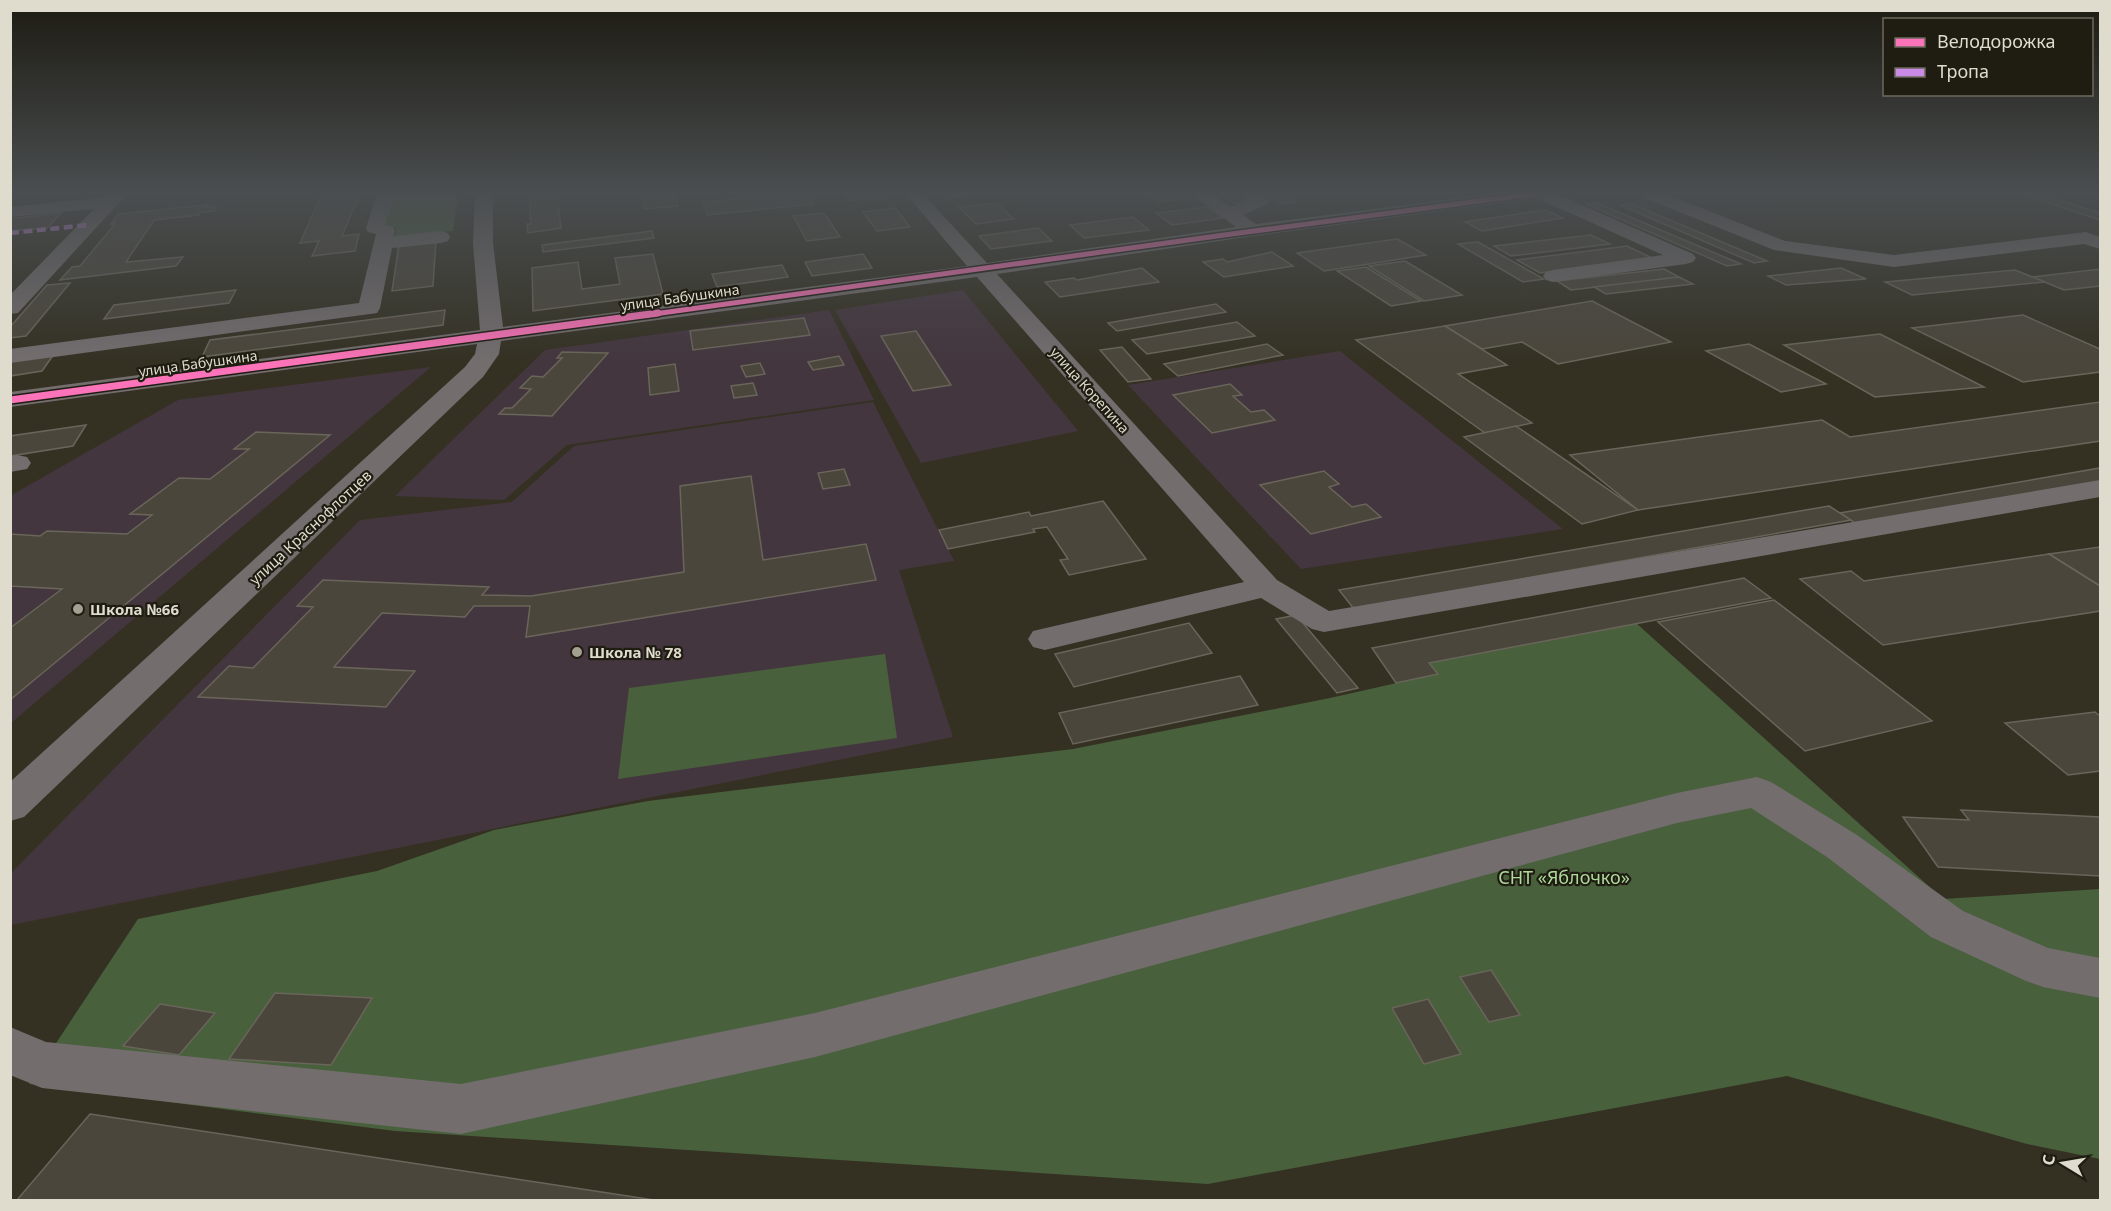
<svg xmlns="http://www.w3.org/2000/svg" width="2111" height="1211" viewBox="0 0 2111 1211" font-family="'Noto Sans',sans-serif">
<rect width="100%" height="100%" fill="#343123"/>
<g fill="#44363e">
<path d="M963,290l115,141 -157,32 -86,-153z"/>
<path d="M829,310l45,90 -307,45 -63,55 -109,-4 150,-146z"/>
<path d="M1340,351l223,178 -262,40 -173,-184z"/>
<path d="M431,367l-420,356 -1,-227 168,-96z"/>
<path d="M873,402l81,159 -55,9 54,167 -942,188v-52l349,-353 152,-18 62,-56z"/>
</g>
<g fill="#49603c">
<path d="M396,194h62l-5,37 -58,6 1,-9 -13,-2 10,-30z"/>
<path d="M1636,623l307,276 157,-10v270l-73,-15 -240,-68 -579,108 -813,-53 -366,-47 109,-165 239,-48 117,-41 154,-29 425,-52 257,-51 107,-24 -8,-11z"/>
<path d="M885,654l12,84 -279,41 11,-91z"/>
</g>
<g fill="#4b463b" stroke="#69655a" stroke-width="1.5">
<path d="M342,194h30l-13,2 -17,40 17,-2 -4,17 -43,5 7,-15 -19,2 20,-45 21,-2z"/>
<path d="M529,194h28l4,34 -33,5 -1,-9h4z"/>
<path d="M641,194h33l4,12 -33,3z"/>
<path d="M770,194h38l6,10 -107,11 -4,-13 68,-6z"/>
<path d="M845,194h37l3,3 -35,4z"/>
<path d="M941,194h40l-37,4z"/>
<path d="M1145,194h41l6,4 -35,4z"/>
<path d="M1220,194h16l13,8 -14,2z"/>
<path d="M1265,194h17l14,8 -15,2z"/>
<path d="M2021,194h20l59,19v7z"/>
<path d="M996,203l18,16 -38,5 -17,-17z"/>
<path d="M1597,203l144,61 -14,2 -141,-62z"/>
<path d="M1632,204l135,57 -13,2 -134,-58z"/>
<path d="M207,205l-2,3 11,-2 -2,5 -14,1 -1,3 -45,5 -28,42 57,-5 -7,9 -116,14 12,-13 8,-1 35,-42h-4l7,-10z"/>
<path d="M1207,207l17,11 -52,7 -16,-12z"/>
<path d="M895,208l15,19 -33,4 -14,-19z"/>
<path d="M1545,210l18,8 -81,13 -17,-9z"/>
<path d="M61,213l-14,15 -37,3v-12z"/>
<path d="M824,213l16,24 -33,4 -14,-25z"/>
<path d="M1133,217l16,13 -65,8 -14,-13z"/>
<path d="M1038,228l14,13 -61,8 -12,-13z"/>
<path d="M652,231l2,7 -111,14 -1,-7z"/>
<path d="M1591,235l19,9 -99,12 -17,-10z"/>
<path d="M1397,239l29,16 -102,16 -27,-18z"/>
<path d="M436,240l-3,46 -41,5 7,-47z"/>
<path d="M1478,242l66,37 -21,3 -65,-38z"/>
<path d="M1627,246l25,12 -112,15 -23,-13z"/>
<path d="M1272,252l21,14 -69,11 -21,-15 20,-3 4,3z"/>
<path d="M653,254l10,40 -130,17 -1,-43 46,-6 4,27 38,-5 -5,-26z"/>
<path d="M863,254l9,14 -60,8 -7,-14z"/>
<path d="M1405,261l57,34 -38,6 -55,-35z"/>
<path d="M782,265l6,12 -71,10 -5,-13z"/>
<path d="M1366,267l55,34 -30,5 -54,-35z"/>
<path d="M1142,268l17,14 -99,15 -15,-15 29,-4 3,2z"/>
<path d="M1841,268l25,11 -80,6 -18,-9z"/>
<path d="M1664,269l15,8 -108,13 -14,-9z"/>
<path d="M2100,269v17l-36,4 -32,-13z"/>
<path d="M2015,270l30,12 -133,13 -27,-13z"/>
<path d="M1679,277l14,7 -87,10 -12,-7z"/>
<path d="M70,283l-44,53 -16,2v-11l37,-42z"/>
<path d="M236,290l-7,13 -125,16 10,-14z"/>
<path d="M1592,301l79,41 -113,22 -36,-22 -40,7 -37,-23z"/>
<path d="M1216,304l10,8 -109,19 -9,-8z"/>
<path d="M445,310l-2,15 -241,32 8,-17z"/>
<path d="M2023,315l77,34v23l-77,10 -111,-54z"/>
<path d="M804,318l6,17 -117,15 -3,-19z"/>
<path d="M1237,322l18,14 -108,18 -15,-14z"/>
<path d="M1445,326l62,39 -49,9 74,49 -47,10 -129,-93z"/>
<path d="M916,331l35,54 -38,6 -32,-55z"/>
<path d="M1880,334l104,53 -109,10 -91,-52z"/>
<path d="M1267,344l16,11 -105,21 -14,-12z"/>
<path d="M1749,344l77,40 -45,8 -75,-41z"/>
<path d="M1122,347l29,32 -23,3 -28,-32z"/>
<path d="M562,352l46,1 -56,63 -53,-2 6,-6h7l19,-19 -11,-1 12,-12 11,1 19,-19h-5z"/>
<path d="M54,354l-12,17 -32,5v-16z"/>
<path d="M839,356l5,9 -31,5 -5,-8z"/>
<path d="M760,363l5,11 -19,3 -5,-11z"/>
<path d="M675,364l4,27 -29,4 -2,-27z"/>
<path d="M753,383l4,12 -23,3 -3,-12z"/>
<path d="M1230,384l12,11 -9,1 18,16 13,-2 11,10 -63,13 -39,-38z"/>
<path d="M2100,402v39l-462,69 -68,-55 252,-35 28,17z"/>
<path d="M86,425l-13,21 -63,10v-20z"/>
<path d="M1516,426l122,84 -56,14 -118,-87z"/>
<path d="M256,432l74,3 -320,265v-72l52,-39 -52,-3v-52l30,2 7,-5 80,3 25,-19 -22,-1 49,-36 31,1 39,-30h-15z"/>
<path d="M2100,468v16l-239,43 -21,-14z"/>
<path d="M844,469l6,16 -27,4 -5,-16z"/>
<path d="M1324,471l15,13 -10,3 23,20 14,-3 15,13 -70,17 -51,-49z"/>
<path d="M751,476l12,84 103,-16 10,36 -350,57 4,-31h-56l-9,11 -83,-4 -48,54 81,4 -29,36 -188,-10 31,-31 24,2 60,-61 -16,-1 26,-26 166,7 -7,8 49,1 153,-24 -4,-86z"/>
<path d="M1103,501l43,58 -77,16 -9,-15 8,-1 -21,-32 -14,2 2,3 -87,17 -9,-19 90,-18 2,4z"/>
<path d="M1829,506l22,14 -497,89 -15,-19z"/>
<path d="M2100,547v39l-51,-32z"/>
<path d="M2049,554l51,32v25l-217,34 -83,-66 51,-8 13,10z"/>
<path d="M1744,578l27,20 -342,65 9,11 -42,9 -24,-35z"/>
<path d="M1774,600l158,121 -127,30 -147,-129z"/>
<path d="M1296,615l62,73 -21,5 -61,-74z"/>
<path d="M1189,623l23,30 -138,34 -19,-33z"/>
<path d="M1240,676l18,29 -185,39 -14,-31z"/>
<path d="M2095,712l5,4v55l-32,4 -63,-52z"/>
<path d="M1961,810l139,7v59l-162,-9 -35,-50 66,3z"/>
<path d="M1491,970l29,45 -31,7 -29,-45z"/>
<path d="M275,993l97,5 -41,67 -102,-6z"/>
<path d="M1428,999l33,55 -37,10 -32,-56z"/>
<path d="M160,1004l55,9 -36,42 -56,-9z"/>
<path d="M90,1114l564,86h-637z"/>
</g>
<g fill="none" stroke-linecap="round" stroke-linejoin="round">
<g fill="#736d6e" fill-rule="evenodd">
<path d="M109,194h18l-109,119 -8,1v-19l84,-86 -84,8v-10l95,-10z"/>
<path d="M377,194h21l-5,4 -8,27 8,2 2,4 -1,5 47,-5 7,2 2,4 -2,4 -7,2 -49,5 -12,60 -3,5 -367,50v-14l349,-46 17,-69 -8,-2 -2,-4z"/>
<path d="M475,194h18v49l10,84 464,-61 -61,-72h17l64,69 249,-36 -44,-33h19l20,13 16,-7 -6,-6h20l8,7 -3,4 -23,10 13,9 236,-30h65l136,60 3,4 -3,4 -7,2 -133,18 -7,-2 -3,-4 3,-4 7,-2 110,-15 -126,-57 -284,38 -256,38 280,306 52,31 771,-131v17l-776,135 -12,-3 -51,-31 -216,52 -12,-3 -5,-8 5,-8 211,-49 -267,-305 -476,64 -2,13 -16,23 -459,440 -14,4v-39l455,-415 10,-13 2,-10 -467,63v-15l470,-62 -7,-87z"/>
<path d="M1642,194h24l119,47 109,14 192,-23 14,5v12l-16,-5 -190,23 -120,-17 -129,-52z"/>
<path d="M17,455l10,2 4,6 -4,6 -17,3v-16z"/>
<path d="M1757,777l14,5 86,53 106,76 85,37 52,10v40l-57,-11 -17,-6 -95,-44 -104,-80 -76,-49 -74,15 -862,234 -354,77 -419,-46 -32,-13v-48l36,15 415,42 354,-71 862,-220z"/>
</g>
<path stroke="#ca8be6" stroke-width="4.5" stroke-dasharray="9 4.5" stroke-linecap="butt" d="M10,233l78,-8"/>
<g stroke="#1f1c12" stroke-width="8">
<path id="cycleway-far1" d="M647,315c295,-40 589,-83 884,-121"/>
</g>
<g stroke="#1f1c12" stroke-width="10">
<path id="cycleway" d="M10,400l648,-87"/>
</g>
<use href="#cycleway-far1" stroke="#fb73b8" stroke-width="5"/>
<use href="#cycleway" stroke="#fb73b8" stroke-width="7"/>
</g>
<linearGradient id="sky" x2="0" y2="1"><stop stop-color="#1d1b13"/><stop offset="0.53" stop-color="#4a4e50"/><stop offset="1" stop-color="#4a4e50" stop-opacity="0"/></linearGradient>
<rect width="2111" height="363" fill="url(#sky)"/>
<g fill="#a3a092" stroke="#1f1c12" stroke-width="2">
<circle cx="78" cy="609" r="6"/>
<circle cx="577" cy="652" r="6"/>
</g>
<g text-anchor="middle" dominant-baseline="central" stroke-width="4.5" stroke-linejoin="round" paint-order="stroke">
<g font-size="14" fill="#dfdbcd" stroke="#1f1c12">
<text transform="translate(680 297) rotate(-8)">улица Бабушкина</text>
<text transform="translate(198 363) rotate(-8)">улица Бабушкина</text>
<text transform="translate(1090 390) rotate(48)">улица Корепина</text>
</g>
<g font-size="15" fill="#dfdbcd" stroke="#1f1c12">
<text transform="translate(310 527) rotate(-43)">улица Краснофлотцев</text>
</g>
<g font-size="15" font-weight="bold" fill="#dfdbcd" stroke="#1f1c12" text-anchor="start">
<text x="90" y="609">Школа №66</text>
<text x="589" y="652">Школа № 78</text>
</g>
<g font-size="18" fill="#aedb9b" stroke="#1f1c12">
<text x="1564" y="877">СНТ «Яблочко»</text>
</g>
</g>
<rect width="2111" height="1211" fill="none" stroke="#dfdbcd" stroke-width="24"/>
<rect x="1883" y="18" width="210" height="78" fill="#1f1c12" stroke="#6c685d" stroke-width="1.5"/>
<rect x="1895" y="38" width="30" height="9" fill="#fb73b8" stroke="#6c685d" stroke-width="1.5"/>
<text x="1937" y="48" font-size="18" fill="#dfdbcd">Велодорожка</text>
<rect x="1895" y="68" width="30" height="9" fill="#ca8be6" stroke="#6c685d" stroke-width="1.5"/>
<text x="1937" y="78" font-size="18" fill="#dfdbcd">Тропа</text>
<g transform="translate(2063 1163) rotate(281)" stroke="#1f1c12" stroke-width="4.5" paint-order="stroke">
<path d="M0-4.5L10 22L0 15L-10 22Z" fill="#dfdbcd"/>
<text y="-9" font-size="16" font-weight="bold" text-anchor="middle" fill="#dfdbcd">С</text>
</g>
</svg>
